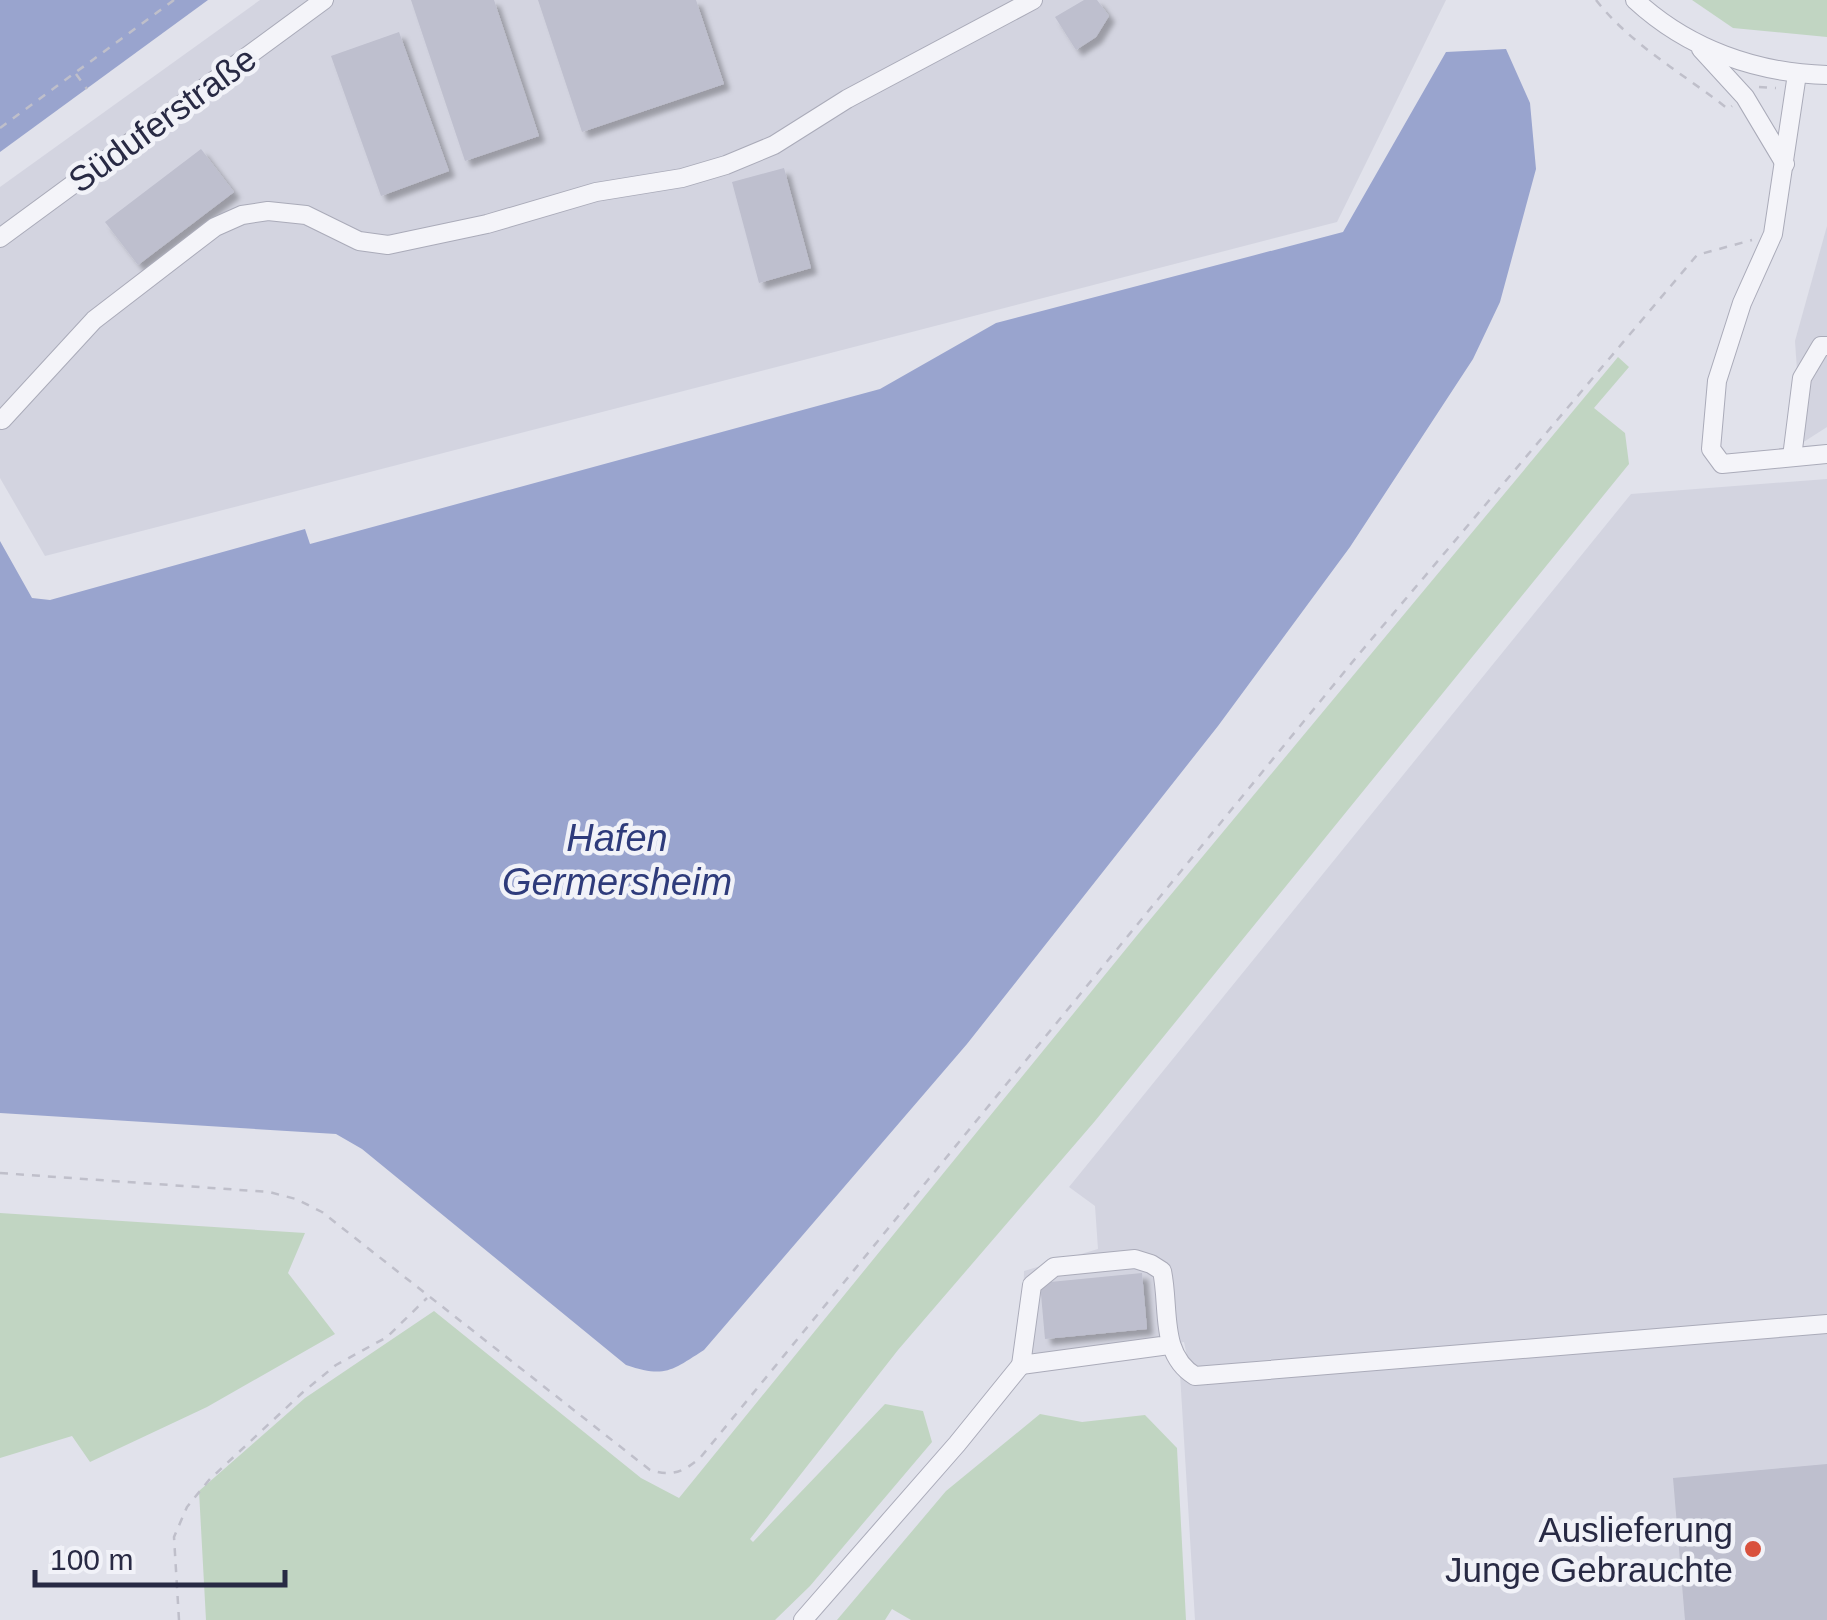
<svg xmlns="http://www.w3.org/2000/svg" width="1827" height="1620" viewBox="0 0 1827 1620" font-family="Arial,sans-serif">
<defs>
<filter id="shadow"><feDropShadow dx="6" dy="6" stdDeviation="2.5" flood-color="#0004"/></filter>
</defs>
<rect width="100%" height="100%" fill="#e1e2eb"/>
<g fill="#d3d4e0">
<path d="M260,0h1186l-109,222 -1292,334 -45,-78v-291z"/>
<path d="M1827,226v201l-25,16 -7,-102z"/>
<path d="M1827,479v1141h-632l-15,-246 7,-18 -3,-14 -163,23 3,-94 74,-22 -3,-43 -26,-19 562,-693z"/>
</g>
<g fill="#c1d5c2">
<path d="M1692,0h135v37l-94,-9z"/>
<path d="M1618,357l11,10 -35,41 31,25 4,31 -534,657 -197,229 -148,189 3,3 132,-138 38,7 9,31 -122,144 -35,34h-569l-7,-129 106,-93 129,-87 207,167 38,20 460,-565z"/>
<path d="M0,1213l305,20 -17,40 47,61 -128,73 -117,55 -18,-26 -72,22z"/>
<path d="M1040,1414l42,8 63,-7 32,33 9,172h-275l-19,-11 -7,11h-48l109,-129z"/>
</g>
<g fill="#99a4ce">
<path d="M0,0h208l-208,152z"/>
<path d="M1506,49l24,54 6,66 -36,133 -27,57 -123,188 -132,179 -251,318 -263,306c-33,21 -39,28 -78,15l-264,-216 -26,-15 -336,-21v-572l32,57 18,2 255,-71 5,15 570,-155 116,-66 347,-91 103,-180z"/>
</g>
<g fill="#bebfce" filter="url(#shadow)">
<path d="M411,0h83l45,136 -74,25z"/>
<path d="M538,0h158l28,84 -142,48z"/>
<path d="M1084,0h13l12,16 -13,21 -20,13 -21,-33z"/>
<path d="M399,32l50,139 -68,25 -50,-140z"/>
<path d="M201,149l33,43 -96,73 -33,-43z"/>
<path d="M784,168l27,100 -52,15 -27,-101z"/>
<path d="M1142,1273l5,56 -102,10 -5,-56z"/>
<path d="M1827,1464v156h-142l-12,-142z"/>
</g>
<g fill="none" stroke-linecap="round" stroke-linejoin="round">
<g stroke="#aaabb9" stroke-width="20">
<g id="minor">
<path d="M1635,0c53,49 121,73 192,75"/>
<path d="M1701,49l44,48 40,67"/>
<path d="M1797,74l-24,160 -31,69 -25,78 -6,68 11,15 105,-10"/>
<path d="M0,238l324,-238"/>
<path d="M2,420l92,-100 121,-93 27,-12 26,-4 38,4 53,26 29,4 99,-21 109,-32 86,-14 44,-13 48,-20 73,-46 186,-99"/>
<path d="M1792,457l10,-79 19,-32h6"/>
<path d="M1169,1345l-148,20 11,-80 22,-18 81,-8 16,5 11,7c8,37 -3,83 33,105l632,-52"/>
<path d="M803,1620l154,-176 64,-79"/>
</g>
</g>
<g stroke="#bfbfca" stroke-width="2.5" stroke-dasharray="8 8" stroke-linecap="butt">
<path d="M1596,0c35,45 88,74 132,109l4,-3"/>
<path d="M76,74l11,15"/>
<path d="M1759,87l17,1"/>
<path d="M0,128l174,-128"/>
<path d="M0,1173l269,19 27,7 26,13 328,258c22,7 33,2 50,-12l659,-804 338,-399 55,-15"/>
<path d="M179,1620l-5,-83 13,-30 22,-27 93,-87 34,-28 51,-28 40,-39"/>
</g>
<use href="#minor" stroke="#f4f4f9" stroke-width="18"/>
</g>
<circle fill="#d9513d" stroke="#f1f2f8" stroke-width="4" cx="1753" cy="1549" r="10"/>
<g text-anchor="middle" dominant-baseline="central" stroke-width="9" stroke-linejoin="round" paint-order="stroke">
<g font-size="35" fill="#282a44" stroke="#f1f2f8">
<text transform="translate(162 119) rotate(-36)">Süduferstraße</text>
</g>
<g font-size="35" fill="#282a44" stroke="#f1f2f8" text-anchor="end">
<text x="1733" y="1529">Auslieferung<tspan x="1733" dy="40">Junge Gebrauchte</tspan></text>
</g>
<g font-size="38" font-style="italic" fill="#2e3b7b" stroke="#f1f2f8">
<text x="617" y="838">Hafen<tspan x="617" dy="44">Germersheim</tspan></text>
</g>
</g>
<path d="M35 1570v15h250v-15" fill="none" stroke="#282a44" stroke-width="5"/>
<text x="50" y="1570" font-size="30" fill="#282a44" stroke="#f1f2f8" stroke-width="8" paint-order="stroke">100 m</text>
</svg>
